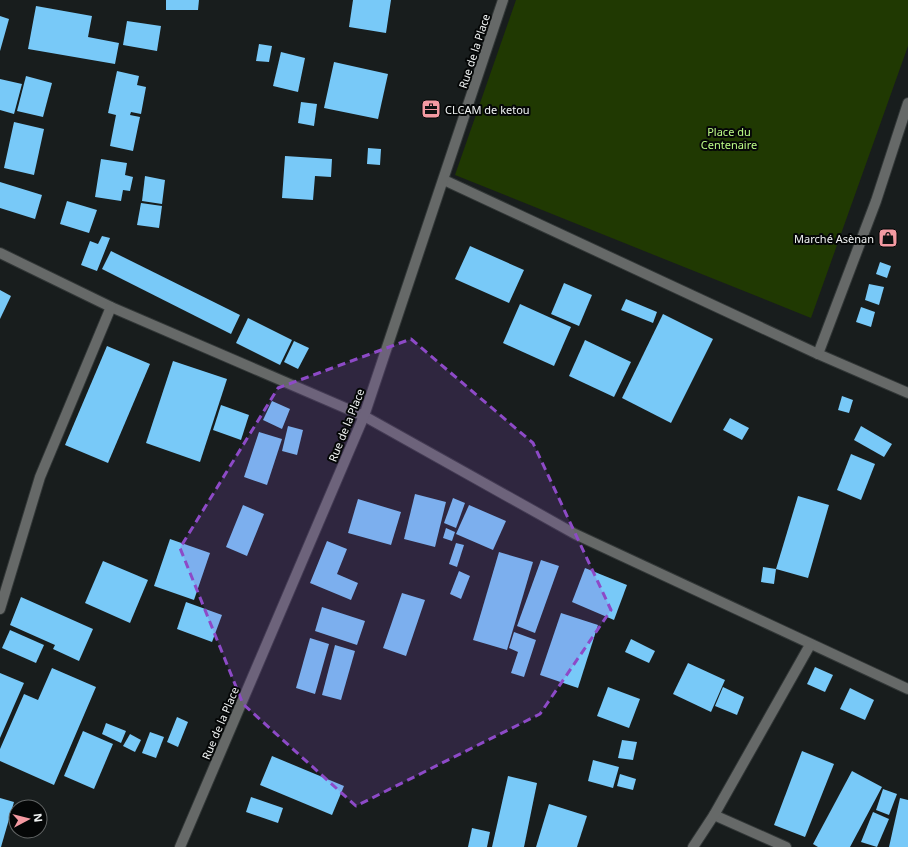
<svg xmlns="http://www.w3.org/2000/svg" width="908" height="847" viewBox="0 0 908 847" font-family="'Noto Sans',sans-serif">
<rect width="100%" height="100%" fill="#181d1d"/>
<path fill="#203902" d="M516,0h392v46l-97,272 -356,-143z"/>
<g fill="#78c9f8">
<path d="M166,0h33l-1,10h-32z"/>
<path d="M353,0h38l-5,33 -37,-6z"/>
<path d="M36,6l56,10 -4,21 31,6 -4,21 -87,-15z"/>
<path d="M0,16l9,3 -9,32z"/>
<path d="M127,21l34,5 -4,25 -34,-6z"/>
<path d="M259,44l13,2 -3,16 -13,-1z"/>
<path d="M281,52l24,6 -7,34 -25,-6z"/>
<path d="M334,62l54,12 -10,45 -54,-11z"/>
<path d="M117,71l22,5 -2,9 9,2 -5,27 -10,-2 -1,3 10,2 -7,34 -23,-5 6,-31 -8,-2z"/>
<path d="M26,76l26,7 -9,34 -26,-6z"/>
<path d="M0,79l22,5 -8,30 -14,-4z"/>
<path d="M301,102l16,2 -3,22 -16,-3z"/>
<path d="M14,122l30,7 -10,46 -30,-7z"/>
<path d="M368,148l13,1 -1,16 -13,-1z"/>
<path d="M285,156l47,3 -1,18 -16,-1 -2,24 -31,-2z"/>
<path d="M101,159l26,4 -2,12 8,2 -3,14 -7,-1 -2,11 -26,-4z"/>
<path d="M145,176l20,4 -3,24 -20,-3z"/>
<path d="M0,182l42,13 -7,24 -35,-11z"/>
<path d="M67,201l30,9 -8,23 -29,-9z"/>
<path d="M141,203l21,3 -3,22 -22,-3z"/>
<path d="M886,229l11,3 -4,14 -11,-3z"/>
<path d="M102,236l8,2 -13,33 -16,-6 9,-24 8,3z"/>
<path d="M470,246l54,24 -15,33 -54,-24z"/>
<path d="M111,251l129,64 -9,19 -129,-65z"/>
<path d="M880,262l11,4 -4,12 -11,-4z"/>
<path d="M564,283l28,12 -13,31 -28,-12z"/>
<path d="M869,284l15,3 -5,18 -14,-5z"/>
<path d="M0,290l11,6 -11,23z"/>
<path d="M626,299l31,13 -4,11 -32,-13z"/>
<path d="M520,304l51,23 -17,39 -51,-23z"/>
<path d="M861,307l14,5 -4,15 -15,-5z"/>
<path d="M663,314l50,25 -42,84 -49,-25z"/>
<path d="M248,318l44,22 -12,25 -44,-22z"/>
<path d="M585,340l46,22 -17,35 -45,-21z"/>
<path d="M294,341l15,7 -11,21 -14,-7z"/>
<path d="M107,346l43,18 -42,99 -43,-18z"/>
<path d="M173,361l54,18 -27,83 -54,-19z"/>
<path d="M842,396l11,4 -4,13 -11,-3z"/>
<path d="M272,401l18,8 -8,20 -19,-9z"/>
<path d="M221,405l28,10 -8,25 -28,-10z"/>
<path d="M730,418l19,10 -7,12 -19,-10z"/>
<path d="M288,426l15,4 -6,25 -15,-4z"/>
<path d="M861,426l31,18 -8,13 -30,-17z"/>
<path d="M259,432l23,7 -15,46 -23,-8z"/>
<path d="M851,454l24,10 -14,36 -24,-10z"/>
<path d="M415,494l31,8 -11,45 -31,-8z"/>
<path d="M798,496l31,9 -21,73 -32,-9z"/>
<path d="M453,498l12,5 -9,25 -12,-5z"/>
<path d="M358,499l43,13 -10,33 -43,-12z"/>
<path d="M243,505l21,9 -17,42 -21,-9z"/>
<path d="M469,505l37,16 -13,29 -37,-16z"/>
<path d="M446,528l9,4 -3,9 -9,-3z"/>
<path d="M170,539l40,14 -16,47 -40,-14z"/>
<path d="M327,541l20,8 -10,25 21,9 -7,17 -41,-17z"/>
<path d="M456,543l8,2 -7,22 -8,-3z"/>
<path d="M499,552l34,10 -26,88 -34,-10z"/>
<path d="M541,560l18,6 -24,67 -18,-7z"/>
<path d="M103,561l45,19 -18,43 -45,-20z"/>
<path d="M763,567l13,2 -2,15 -13,-2z"/>
<path d="M585,568l42,17 -13,35 -42,-18z"/>
<path d="M459,571l11,5 -9,23 -11,-5z"/>
<path d="M402,593l23,7 -19,56 -23,-8z"/>
<path d="M21,597l72,32 -14,32 -26,-12 2,-4 -45,-20z"/>
<path d="M186,602l36,13 -10,27 -35,-13z"/>
<path d="M322,607l43,14 -8,24 -42,-14z"/>
<path d="M561,613l37,12 -20,63 -38,-13z"/>
<path d="M10,630l34,15 -8,18 -34,-15z"/>
<path d="M514,632l22,8 -12,37 -13,-4 7,-21 -9,-4z"/>
<path d="M310,638l19,6 -14,50 -19,-6z"/>
<path d="M631,639l24,12 -6,12 -24,-11z"/>
<path d="M335,645l20,6 -14,49 -19,-5z"/>
<path d="M688,663l37,17 -14,32 -38,-18z"/>
<path d="M815,667l18,8 -8,17 -18,-8z"/>
<path d="M52,668l44,19 -42,98 -54,-24v-12l24,-55 14,6z"/>
<path d="M0,673l24,10 -24,55z"/>
<path d="M608,687l32,12 -11,29 -32,-12z"/>
<path d="M723,687l21,10 -7,18 -22,-9z"/>
<path d="M850,688l24,12 -9,20 -25,-11z"/>
<path d="M177,717l11,5 -10,25 -11,-5z"/>
<path d="M106,723l20,8 -5,12 -19,-9z"/>
<path d="M83,731l30,13 -19,45 -30,-13z"/>
<path d="M150,732l14,5 -8,21 -14,-5z"/>
<path d="M130,734l11,6 -6,12 -12,-6z"/>
<path d="M622,740l15,2 -4,18 -15,-2z"/>
<path d="M802,751l32,13 -29,73 -31,-12z"/>
<path d="M272,756l72,30 -12,29 -72,-30z"/>
<path d="M593,760l26,7 -6,21 -25,-7z"/>
<path d="M852,771l30,16 -32,60h-32l-5,-3z"/>
<path d="M620,774l16,5 -3,11 -16,-4z"/>
<path d="M508,776l29,7 -13,64h-32z"/>
<path d="M883,789l14,5 -8,21 -13,-5z"/>
<path d="M251,797l32,11 -5,15 -32,-11z"/>
<path d="M0,798l14,4 -13,45h-1z"/>
<path d="M900,798l8,2v47h-19z"/>
<path d="M549,804l38,12 -10,31h-41z"/>
<path d="M873,812l16,7 -12,28 -16,-5z"/>
<path d="M472,828l18,4 -3,15h-19z"/>
</g>
<g fill="none" stroke-linecap="round" stroke-linejoin="round">
<g stroke="#323737" stroke-width="12">
<g id="street">
<path d="M444,180l374,174 90,39"/>
<path d="M0,253l111,54 253,109 211,118 333,155"/>
<path d="M818,354l58,-153 32,-98"/>
<path d="M0,609l40,-132 71,-170"/>
<path d="M714,815l72,32"/>
<path d="M180,847l184,-431 139,-416"/>
<path d="M693,847l21,-32 96,-170"/>
</g>
</g>
<use href="#street" stroke="#666968" stroke-width="10"/>
</g>
<path fill="#8d4ac7" fill-opacity="0.2" stroke="#8d4ac7" stroke-width="3" stroke-dasharray="8 5" stroke-linejoin="round" d="M411,339l122,104 78,167 -71,104 -184,92 -113,-102 -63,-156 98,-160z"/>
<defs>
<g id="office-square" transform="scale(1)"><rect x="-9" y="-9" width="18" height="18" rx="4" fill="#f49aa2" stroke="#050707"/><path d="M-6-3h4V-5.5h4V-3h4V5H-6ZM-1-4.5V-3h2v-1.5ZM-6 0V1H6V0Z" fill="#111"/></g>
<g id="shop-square" transform="scale(1)"><rect x="-9" y="-9" width="18" height="18" rx="4" fill="#f49aa2" stroke="#050707"/><path d="M-5-2.5h2.3a2.7 3.5 0 0 1 5.4 0H5L5.5 6h-11ZM-1.5-2.5h3a1.5 2.3 0 0 0-3 0Z" fill="#111"/></g>
</defs>
<g fill-rule="evenodd">
<use href="#office-square" x="431" y="109"/>
<use href="#shop-square" x="888" y="238"/>
</g>
<g text-anchor="middle" dominant-baseline="central" stroke-width="4" stroke-linejoin="round" paint-order="stroke">
<g font-size="11" fill="#f1f4f4" stroke="#050707">
<text transform="translate(474 51) rotate(-72)">Rue de la Place</text>
<text transform="translate(346 425) rotate(-68)">Rue de la Place</text>
<text transform="translate(220 723) rotate(-67)">Rue de la Place</text>
</g>
<g font-size="11" fill="#f1f4f4" stroke="#050707" text-anchor="start">
<text x="445" y="109">CLCAM de ketou</text>
<text x="874" y="238" text-anchor="end">Marché Asènan</text>
</g>
<g font-size="11" fill="#bcfb87" stroke="#050707">
<text x="729" y="131">Place du<tspan x="729" dy="13">Centenaire</tspan></text>
</g>
</g>
<g transform="translate(28 819) rotate(83)"><circle r="19" fill="#050707" stroke="#636666"/>
<path d="M0-3L7 15L0 10L-7 15Z" fill="#f49aa2"/>
<text y="-6" font-size="11" font-weight="bold" text-anchor="middle" fill="#f1f4f4">N</text>
</g>
</svg>
